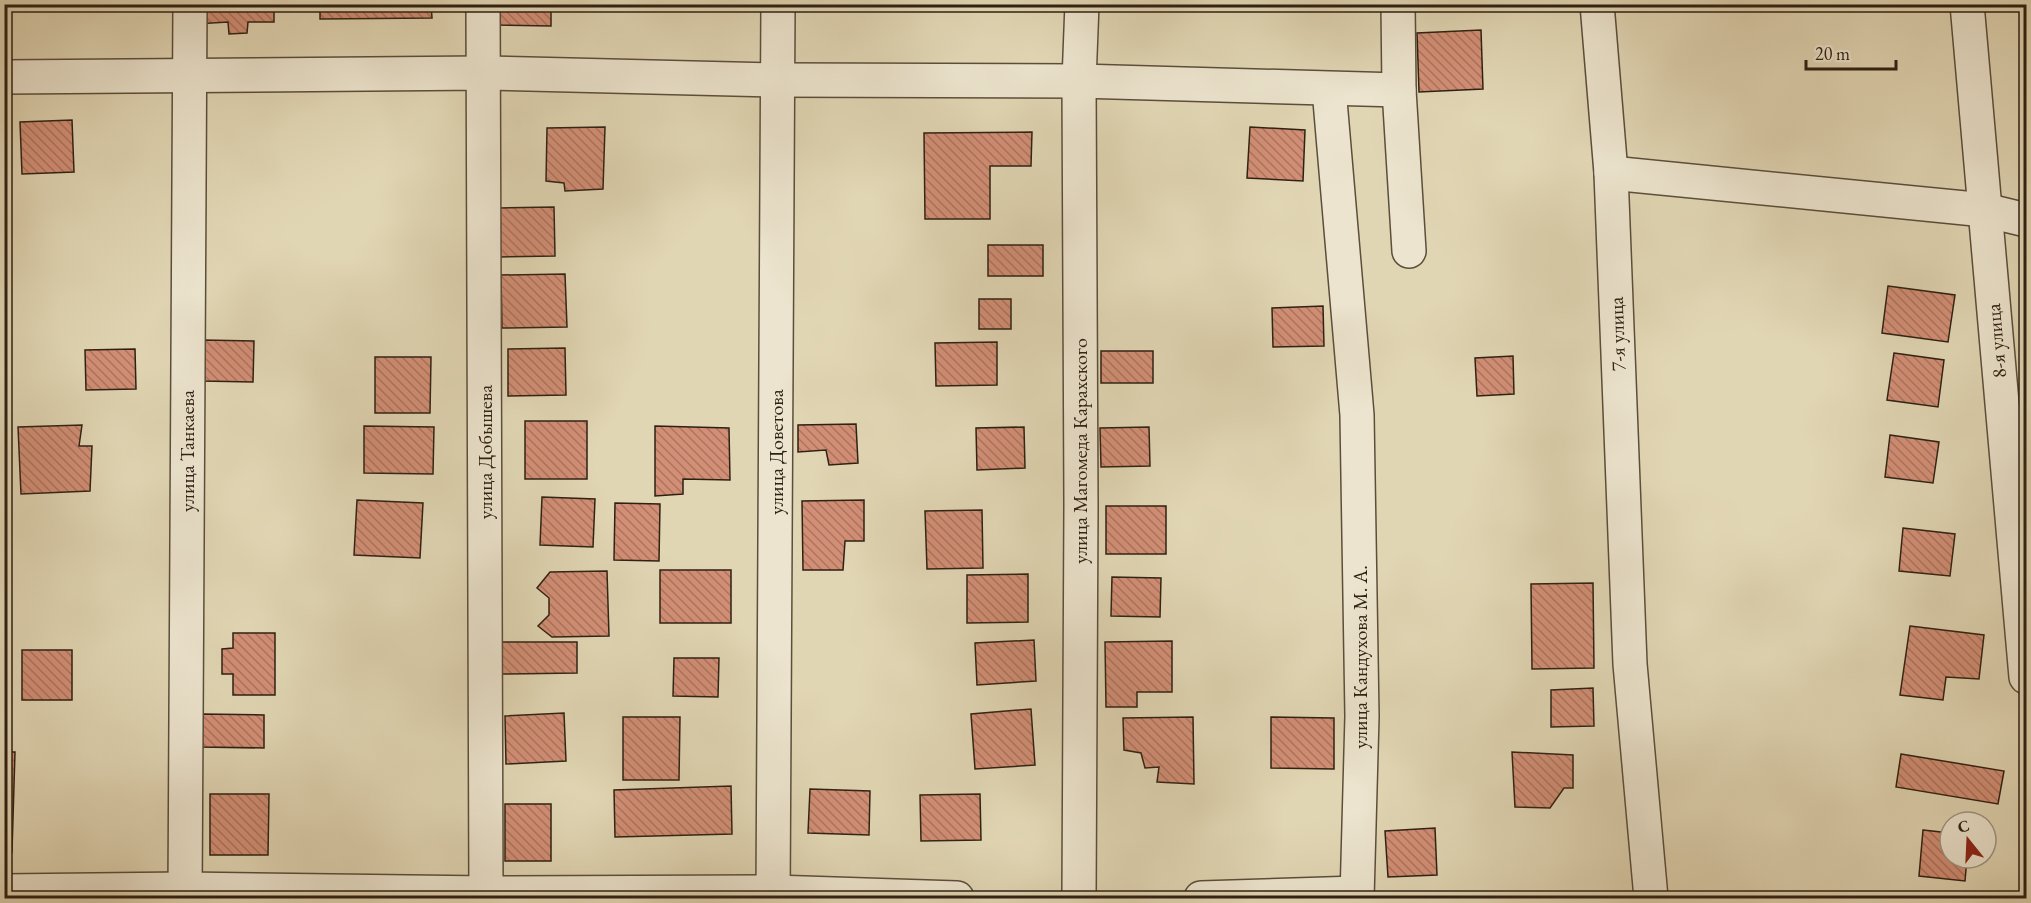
<svg xmlns="http://www.w3.org/2000/svg" width="2031" height="903" viewBox="0 0 2031 903" font-family="'EB Garamond',serif">
<defs>
<pattern id="building-back-hatch" width="6" height="6" patternUnits="userSpaceOnUse" patternTransform="scale(1.5)"><rect width="6" height="6" fill="#d38f76"/><path d="M-1 5l2 2M0 0l6 6M5-1l2 2" fill="none" stroke="#ac7460"/></pattern>
</defs>
<rect width="100%" height="100%" fill="#e1d6b4"/>
<filter id="stains"><feTurbulence type="fractalNoise" baseFrequency=".00333" numOctaves="4"/><feColorMatrix values="0 0 0 0 .2 0 0 0 0 .09 0 0 0 0 .02 0 0 0 .5 -.17"/></filter>
<radialGradient id="worn" r=".72"><stop offset=".6" stop-color="#630" stop-opacity="0"/><stop offset="1" stop-color="#630" stop-opacity=".3"/></radialGradient>
<g fill="url(#building-back-hatch)" stroke="#2e2113" stroke-width="1.5">
<path d="M195,4h79v18h-26l-1,11 -18,1 -1,-12 -32,2z"/>
<path d="M320,4h111l1,14 -112,1z"/>
<path d="M498,4h53v22l-53,-1z"/>
<path d="M1481,30l2,59 -64,3 -2,-59z"/>
<path d="M72,120l2,52 -52,2 -2,-52z"/>
<path d="M605,127l-2,62 -38,2 -1,-8 -18,-2 1,-53z"/>
<path d="M1250,127l55,3 -2,51 -56,-3z"/>
<path d="M1032,132l-1,34h-41v53h-65l-1,-86z"/>
<path d="M554,207l1,49 -55,1v-49z"/>
<rect x="988" y="245" width="55" height="31"/>
<path d="M4,268h3l-1,55 -2,-1z"/>
<path d="M565,274l2,53 -65,1 -1,-53z"/>
<path d="M1888,286l67,9 -7,47 -66,-9z"/>
<rect x="979" y="299" width="32" height="30"/>
<path d="M1323,306l1,40 -51,1 -1,-39z"/>
<path d="M203,340l51,1 -1,41 -51,-1z"/>
<path d="M997,342v43l-61,1 -1,-43z"/>
<path d="M565,348l1,47 -58,1v-47z"/>
<path d="M135,349l1,40 -50,1 -1,-40z"/>
<rect x="1101" y="351" width="52" height="32"/>
<path d="M1894,353l50,7 -6,47 -51,-7z"/>
<path d="M1513,356l1,38 -37,2 -2,-38z"/>
<path d="M375,357h56l-1,56h-55z"/>
<path d="M2023,359l3,1v52l-10,-2z"/>
<rect x="525" y="421" width="62" height="58"/>
<path d="M856,424l2,39 -29,2 -3,-15 -28,2v-27z"/>
<path d="M82,425l-3,21h13l-2,45 -69,3 -3,-67z"/>
<path d="M364,426l70,1 -1,47 -69,-1z"/>
<path d="M655,426l74,2 1,52 -47,-1v15l-28,2z"/>
<path d="M1024,427l1,41 -48,2 -1,-42z"/>
<path d="M1149,427l1,39 -49,1 -1,-39z"/>
<path d="M1890,435l49,7 -6,41 -48,-6z"/>
<path d="M542,497l53,2 -2,48 -53,-2z"/>
<path d="M357,500l66,3 -3,55 -66,-3z"/>
<path d="M864,500v41h-19l-2,29h-40l-1,-69z"/>
<path d="M615,503l45,1 -1,57 -45,-1z"/>
<rect x="1106" y="506" width="60" height="48"/>
<path d="M982,510l1,58 -56,1 -2,-58z"/>
<path d="M1903,528l52,6 -5,42 -51,-5z"/>
<rect x="660" y="570" width="71" height="53"/>
<path d="M607,571l2,65 -57,1 -14,-11 11,-11v-17l-12,-10 13,-16z"/>
<path d="M1028,574v48l-61,1v-48z"/>
<path d="M1112,577l49,1 -1,39 -49,-1z"/>
<path d="M1593,583l1,85 -62,1 -1,-85z"/>
<path d="M1910,626l74,9 -5,44 -33,-2 -3,23 -43,-5z"/>
<path d="M233,633h42v62h-42v-21h-11v-25l11,-1z"/>
<path d="M1034,640l2,41 -59,4 -2,-42z"/>
<path d="M1172,641v51h-35v15h-31l-1,-65z"/>
<path d="M502,642h75v31l-75,1z"/>
<rect x="22" y="650" width="50" height="50"/>
<path d="M674,658h45l-1,39 -45,-1z"/>
<path d="M1593,688l1,38 -43,1v-37z"/>
<path d="M1031,709l4,56 -60,4 -4,-55z"/>
<path d="M564,713l2,48 -60,3 -1,-48z"/>
<path d="M201,714l63,1v33l-64,-1z"/>
<path d="M623,717h57l-1,63h-56z"/>
<path d="M1193,717l1,67 -37,-2 2,-15 -14,1 -4,-15 -17,-3 -1,-32z"/>
<path d="M1271,717l63,1v51l-63,-1z"/>
<path d="M4,752h11l-3,100h-8z"/>
<path d="M1512,752l61,3v33h-9l-14,20 -35,-1z"/>
<path d="M1901,754l103,17 -6,33 -102,-17z"/>
<path d="M731,786l1,48 -117,3 -1,-47z"/>
<path d="M810,789l60,2 -1,44 -61,-2z"/>
<path d="M210,794h59l-1,61h-58z"/>
<path d="M980,794l1,46 -60,1 -1,-46z"/>
<rect x="505" y="804" width="46" height="57"/>
<path d="M1435,828l2,47 -49,2 -3,-46z"/>
<path d="M1923,830l27,3v25h17l-2,23 -46,-5z"/>
</g>
<g fill="none" stroke-linecap="round" stroke-linejoin="round">
<g stroke="#5b4e3b" stroke-width="36">
<g id="street">
<path d="M483,4l3,894"/>
<path d="M1398,4l1,86 10,161"/>
<path d="M1597,4l14,169 19,491 21,234"/>
<path d="M1967,4l59,673"/>
<path d="M4,77l480,-4 294,7 301,1 320,9"/>
<path d="M1329,89l28,326 5,301 -5,182"/>
<path d="M1611,173l374,37 41,10"/>
<path d="M4,891l181,-2 302,4 286,-1 184,6"/>
<path d="M185,898l5,-894"/>
<path d="M773,898l5,-894"/>
<path d="M1079,898l2,-393 -2,-424 3,-77"/>
<path d="M1201,898l156,-5"/>
</g>
</g>
<use href="#street" stroke="#ece4ce" stroke-width="33"/>
</g>
<g text-anchor="middle" dominant-baseline="central" stroke-width="6" stroke-linejoin="round" paint-order="stroke">
<g font-size="20" fill="#2e2113" stroke="#ece4ce">
<text transform="translate(1617 334) rotate(-92)">7-я улица</text>
<text transform="translate(1996 341) rotate(-95)">8-я улица</text>
<text transform="translate(187 451) rotate(-90)">улица Танкаева</text>
<text transform="translate(1080 451) rotate(-90)">улица Магомеда Карахского</text>
<text transform="translate(485 452) rotate(-90)">улица Добышева</text>
<text transform="translate(776 452) rotate(-90)">улица Доветова</text>
<text transform="translate(1360 657) rotate(-90)">улица Кандухова М. А.</text>
</g>
</g>
<rect width="2031" height="903" fill="none" stroke="#e1d6b4" stroke-width="24"/>
<rect x="6" y="6" width="2019" height="891" fill="none" stroke="#2e2113" stroke-width="3"/>
<rect x="12" y="12" width="2007" height="879" fill="none" stroke="#2e2113" stroke-width="1.5"/>
<g transform="translate(1968 840) rotate(342)"><circle r="28" fill="#ece4ce" stroke="#a09683" stroke-width="1.5"/>
<path d="M0-4.5L10 22L0 15L-10 22Z" fill="#8f2418"/>
<text y="-9" font-size="16" font-weight="bold" text-anchor="middle" fill="#2e2113">С</text>
</g>
<path d="M1806 60v9h90v-9" fill="none" stroke="#2e2113" stroke-width="3"/>
<text x="1815" y="60" font-size="18" fill="#2e2113" stroke="#ece4ce" stroke-width="4.5" paint-order="stroke">20 m</text>
<rect width="100%" height="100%" filter="url(#stains)"/>
<rect width="100%" height="100%" fill="url(#worn)"/>
</svg>
